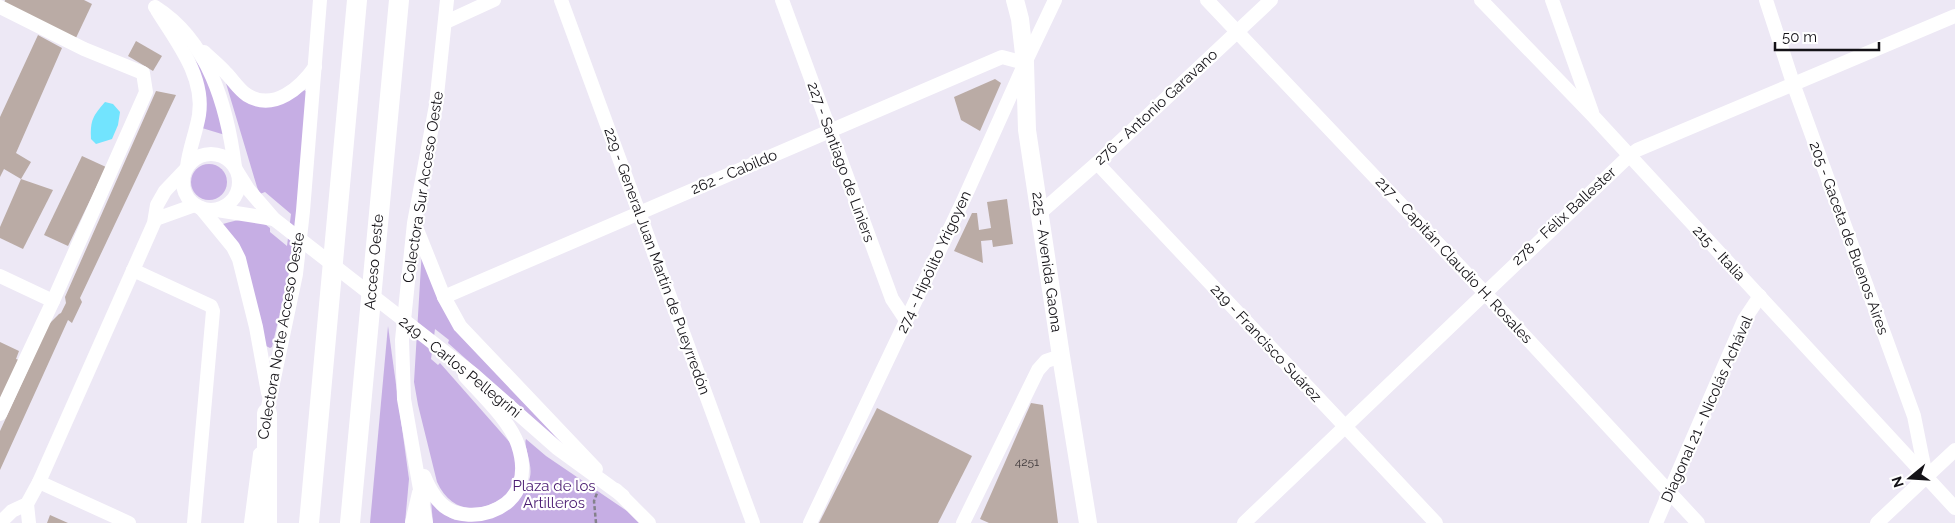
<svg xmlns="http://www.w3.org/2000/svg" width="1955" height="523" viewBox="0 0 1955 523" font-family="Raleway,sans-serif">
<rect width="100%" height="100%" fill="#ede8f5"/>
<g fill="#c6aee4">
<path d="M193,58c16,14 26,55 32,77l-23,-7z"/>
<path d="M225,80l10,11 59,6 10,-7 3,2 -13,160 -22,95 -2,1 -4,-2 -21,-89 -23,-30 1,-3c17,-5 33,-8 47,4v4l17,14 4,-32 -26,-22 -5,2 -3,-7z"/>
<circle cx="209" cy="182" r="18"/>
<path d="M422,249l16,47 143,163 -31,-25 -102,-91 1,-3 -14,-11 -4,30 7,6 2,-2 73,83c5,15 6,39 -8,51 -3,2 -7,4 -11,6 -25,12 -46,3 -57,-21l-19,-77 -4,-23z"/>
<path d="M388,326l21,153 -4,44h-35z"/>
<path d="M526,439l20,17 81,55 12,12h-206l-2,-22c7,7 14,15 24,19 32,3 68,-11 75,-43 3,-13 -7,-31 -4,-38z"/>
</g>
<path fill="#72e4fe" d="M105,102l8,2 7,8 -2,13 -6,14 -16,5 -5,-5c-1,-19 2,-23 14,-37z"/>
<g fill="#baaba5">
<path d="M5,0h79l8,4 -17,36 -72,-34z"/>
<path d="M38,35l24,13 -46,105 15,9 -10,17 -17,-10 -4,8v-60z"/>
<path d="M136,41l26,15 -9,15 -25,-15z"/>
<path d="M995,79l6,4 -21,48 -19,-11 -7,-23z"/>
<path d="M156,91l20,4 -96,203 2,4 -10,21 -4,-3 -68,150v-39l49,-107 10,-10 2,-1 5,-10 -1,-6z"/>
<path d="M82,156l24,11 -38,79 -24,-11z"/>
<path d="M21,179l32,11 -30,59 -23,-11v-11z"/>
<path d="M1007,199l6,45 -20,3 -1,-7 -11,1 2,22 -29,-12 18,-38h5l2,17 12,-2 -4,-26z"/>
<path d="M0,342l19,9 -3,8 3,1 -19,45z"/>
<path d="M1031,403l12,2 15,118h-69l-9,-4z"/>
<path d="M877,408l95,48 -34,67h-119z"/>
<path d="M50,515l18,8h-21z"/>
</g>
<g fill="none" stroke-linecap="round" stroke-linejoin="round">
<path stroke="#84818a" stroke-width="2.5" stroke-dasharray="4 2.5" stroke-linecap="butt" d="M596,523l-2,-22 3,-8"/>
<g stroke="#fff" stroke-width="14">
<path d="M561,0l192,523"/>
<path d="M782,0l110,299 14,21"/>
<path d="M1207,0l277,292 214,231"/>
<path d="M1481,0l113,117 361,391"/>
<path d="M1552,0l40,112"/>
<path d="M1766,0l28,86 120,330 12,60"/>
<path d="M0,7l84,42 59,24 3,19 -93,209 -53,113"/>
<path d="M155,7c54,34 72,99 80,160"/>
<path d="M157,10c19,31 48,66 42,105 -3,18 -10,34 -12,52"/>
<path d="M446,22l48,-22"/>
<path d="M204,52c7,7 15,13 22,21 7,7 13,17 21,22 27,17 54,-8 68,-28"/>
<circle cx="211" cy="182" r="28"/>
<path d="M1097,163l339,360"/>
<path d="M238,173l10,16 26,30 199,155 84,74 66,48"/>
<path d="M201,208l32,39 6,12 17,68 12,66"/>
<path d="M217,210l57,9"/>
<path d="M1040,213l57,-50 174,-163"/>
<path d="M156,219l39,-14"/>
<path d="M416,227l28,70 16,29 136,143"/>
<path d="M133,270l78,36 2,5 -19,212"/>
<path d="M0,276l53,25"/>
<path d="M444,297l558,-240 23,6"/>
<path d="M265,421l31,-147 7,-63 17,-211"/>
<path d="M424,476c5,12 12,26 24,33 25,14 64,2 72,-26 4,-13 2,-26 -2,-38 -8,-24 -36,-50 -53,-69"/>
<path d="M39,482l90,41"/>
<path d="M616,490l33,33"/>
<path d="M0,523l12,-12 15,-7"/>
<path d="M29,523l-2,-19 12,-22 115,-259 3,-18 8,-14 20,-21"/>
<path d="M251,523l9,-69"/>
<path d="M426,523l-22,-124 -2,-59 12,-117 22,-118 11,-105"/>
<path d="M810,523l153,-322 62,-138 30,-63"/>
<path d="M963,523l75,-153 8,-9 15,-5"/>
<path d="M1244,523l385,-367 8,-6 318,-134"/>
<path d="M1656,523l88,-203 16,-24"/>
<path d="M1877,523l78,-73"/>
</g>
<path stroke="#fff" stroke-width="18" d="M1015,0l5,19 5,44 2,67 34,226 27,167"/>
<g stroke="#fff" stroke-width="20">
<path d="M267,413v110"/>
<path d="M309,523l48,-523"/>
<path d="M350,523l49,-523"/>
<path d="M415,523l7,-30"/>
</g>
</g>
<g text-anchor="middle" dominant-baseline="central" stroke-width="4.5" stroke-linejoin="round" paint-order="stroke">
<g font-size="12" fill="#3e383a">
<text x="1027" y="462">4251</text>
</g>
<g font-size="15" fill="#141217" stroke="#fff">
<text transform="translate(1156 107) rotate(-43)">276 - Antonio Garavano</text>
<text transform="translate(841 162) rotate(70)">227 - Santiago de Liniers</text>
<text transform="translate(734 172) rotate(-23)">262 - Cabildo</text>
<text transform="translate(423 187) rotate(-81)">Colectora Sur Acceso Oeste</text>
<text transform="translate(1564 216) rotate(-43)">278 - Félix Ballester</text>
<text transform="translate(1849 238) rotate(70)">205 - Gaceta de Buenos Aires</text>
<text transform="translate(1719 253) rotate(47)">215 - Italia</text>
<text transform="translate(1454 260) rotate(47)">217 - Capitán Claudio H. Rosales</text>
<text transform="translate(657 261) rotate(70)">229 - General Juan Martín de Pueyrredón</text>
<text transform="translate(374 262) rotate(-85)">Acceso Oeste</text>
<text transform="translate(934 262) rotate(-65)">274 - Hipólito Yrigoyen</text>
<text transform="translate(1047 262) rotate(82)">225 - Avenida Gaona</text>
<text transform="translate(281 336) rotate(-80)">Colectora Norte Acceso Oeste</text>
<text transform="translate(1266 343) rotate(47)">219 - Francisco Suárez</text>
<text transform="translate(460 367) rotate(39)">249 - Carlos Pellegrini</text>
<text transform="translate(1707 409) rotate(-66)">Diagonal 21 - Nicolás Achával</text>
</g>
<g font-size="15" fill="#4b1d72" stroke="#fff">
<text x="554" y="486">Plaza de los<tspan x="554" dy="17">Artilleros</tspan></text>
</g>
</g>
<g transform="translate(1910 478) rotate(252)" stroke="#ffffff" stroke-width="4" paint-order="stroke">
<path d="M0-4L9 19L0 12L-9 19Z" fill="#141217"/>
<text y="-8" font-size="14" font-weight="bold" text-anchor="middle" fill="#141217">N</text>
</g>
<path d="M1775 42v8h104v-8" fill="none" stroke="#141217" stroke-width="2.5"/>
<text x="1782" y="42" font-size="15" fill="#141217" stroke="#ffffff" stroke-width="4" paint-order="stroke">50 m</text>
</svg>
